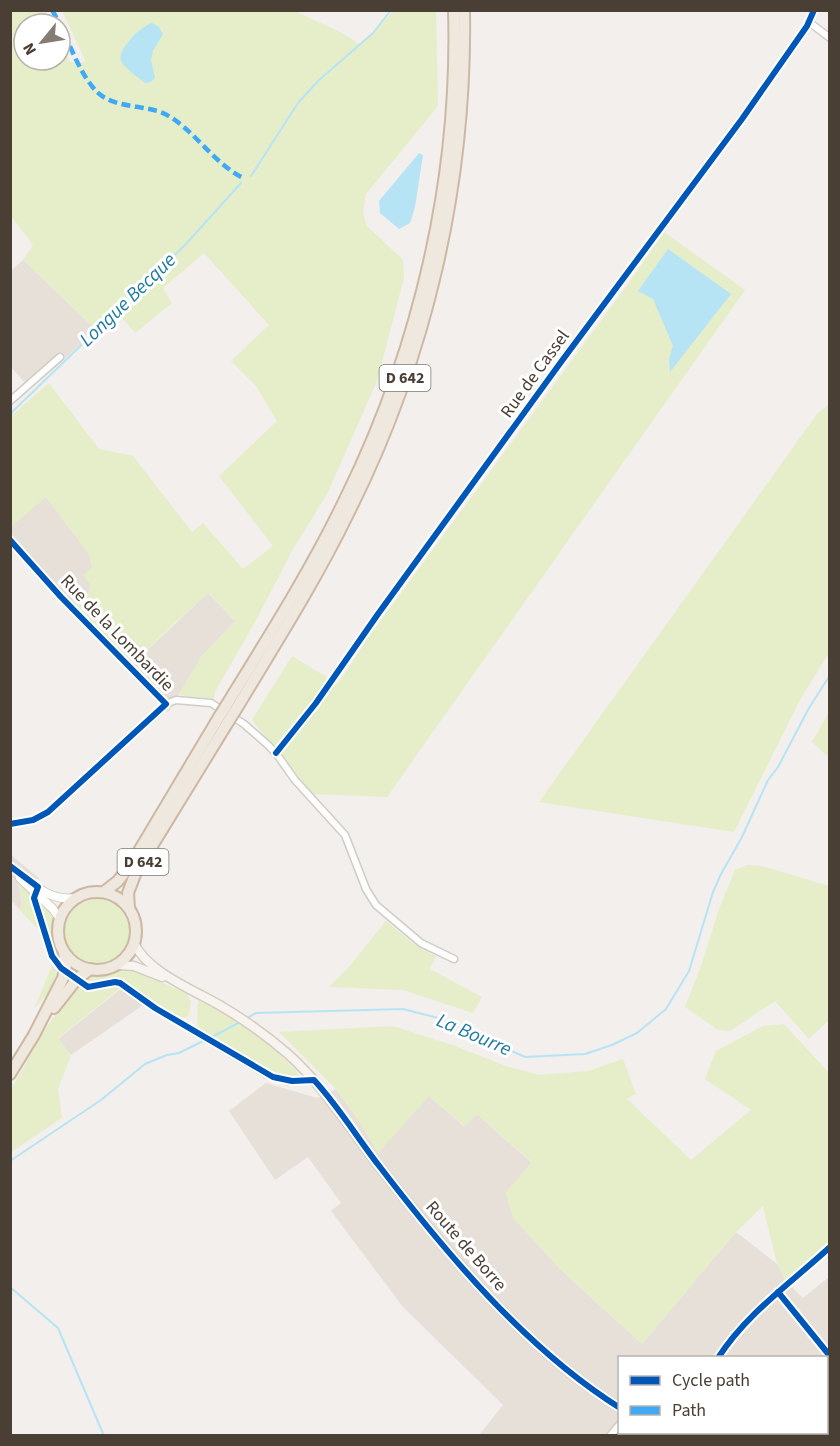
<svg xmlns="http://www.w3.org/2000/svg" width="840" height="1446" viewBox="0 0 840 1446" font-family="'Source Sans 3',sans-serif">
<rect width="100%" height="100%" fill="#f2efec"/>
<g fill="#e7e0d8" fill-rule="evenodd">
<path d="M23,260l73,70 -40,37 -30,17 -15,-17v-96z"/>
<path d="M46,497l43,57 3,13 -3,25 -16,15 -62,-73 -1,-7z"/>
<path d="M208,593l27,28 -34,36 -31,53 -3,2 -41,-42z"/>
<path d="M10,854l30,25 -22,2 4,24 -2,5 -9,-10z"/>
<path d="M122,988l21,17 -72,50 -13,-16z"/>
<path d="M266,1083l51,15 19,-9 21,29 72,-22 35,30 13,-12 55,49 -26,30 8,25 46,51 82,75 94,-112 41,32 9,17 17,17 26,-21v158h-350l24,-30 -100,-98 -72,-96 10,-8 -33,-46 -33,23 -46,-69zM620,1358h206v74h-206z"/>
</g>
<g fill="#e5eec9">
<path d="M11,11h35l7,13h-29v36h36v-21l10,23h16l-23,-49 3,-2h229l47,22 17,11 14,-11 20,-22h43l2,95 -72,88 -3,20 4,12 36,34 1,18 -27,103 -50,113 -35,57 -37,71 -40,70 -1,7c-11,-3 -25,0 -35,-5l22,-37 34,-36 -26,-28 -36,31 -43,42 -57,-59 16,-15 1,-8 -7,-9 9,-8 -3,-13 -43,-57 -35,30v-111l38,-33 50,66 34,7 59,76 11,-9 40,46 30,-23 -54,-70 58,-55 -21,-35 -25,-25 38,-36 -65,-72 -41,35 9,15 -37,30 -18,-21 -21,18 -73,-70 10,-15 -22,-29z"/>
<path d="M664,232l81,58 -358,507 -74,-3 -61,-74 40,-64 46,28 30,-46 260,-354z"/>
<path d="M829,404v249l-28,45 -67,134 -195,-30 278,-388z"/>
<path d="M829,712v46l-17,-16z"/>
<path d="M747,865l15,1 67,20v134l-20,19 -34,-38 -45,30 -12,-1 -33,-23 16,-41 18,-57 16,-39z"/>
<path d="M18,881l36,37 -2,20 9,22 -11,31 -16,18 18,-43 -14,-37 -18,-19 2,-5z"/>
<circle cx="97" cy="932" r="33"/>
<path d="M386,921l28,23 22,12 -6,13 52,28 -9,16 -70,-23 -74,-3 20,-20z"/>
<path d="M124,967l62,26 5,8 -2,14 -4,3 -8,-1 -50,-34 -69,55 13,17 -13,34 4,29 -51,34v-62l33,-59 22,-31 22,-25z"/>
<path d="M198,999l53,29 44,41 5,8 -22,-2 -8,-3 -73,-42z"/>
<path d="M784,1024l45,49v168l-43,39 -9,-16 -14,-58 -27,26 -94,112 -82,-75 -47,-51 -7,-25 26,-31 -55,-48 -12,12 -36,-30 -51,57 -21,-35 -21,-29 -57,-57 114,-6 59,19 54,21 33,9 49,-4 35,-12 13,35 -9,5 64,61 60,-50 -46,-31 11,-28 47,-25z"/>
</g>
<g fill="#b7e4f5">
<path d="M152,23l7,4 4,7 -10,17 -2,9 4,18 -4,4 -6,1c-7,-6 -18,-13 -23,-20 -8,-12 20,-38 30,-40z"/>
<path d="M419,153l4,2 -8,52 -5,16 -11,6 -19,-16 -1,-12z"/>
<path d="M668,249l63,45 -61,78 -1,-13 4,-13 -20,-47 -15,-8z"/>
</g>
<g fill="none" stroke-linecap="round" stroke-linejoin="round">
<g stroke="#b7e4f5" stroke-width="2">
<path d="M251,176l47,-73 20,-22 55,-48 18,-23"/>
<path d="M10,414l176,-170 55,-61"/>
<path d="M245,1019l11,-6 147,-4 35,9 87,39 60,-3 27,-9 25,-12 29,-24 23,-38 24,-79 8,-18 21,-37 26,-57 10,-13 31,-59 21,-33"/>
<path d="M210,1038l30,-16"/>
<path d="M10,1161l91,-61 44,-36 22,-9 12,-2 26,-13"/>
<path d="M10,1287l48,41 46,108"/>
</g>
<g stroke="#d0cdc9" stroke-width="9">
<g id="minor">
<path d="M809,22l21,16"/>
<path d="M10,401l50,-44"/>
<path d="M10,540l51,57 105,107"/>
<path d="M276,753l40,-50 62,-89 183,-252 181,-243 65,-93 7,-16"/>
<path d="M10,824l23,-4 15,-8 120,-109 8,-3 35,3 33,21 24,21 10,11 17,24 50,55 21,54 10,16 45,38 33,16"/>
<path d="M124,986l31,22 113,67 20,6 26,-1"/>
<path d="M778,1292l52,64"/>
<path d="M718,1358c29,-45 73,-75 112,-111"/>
<path d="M644,1432l1,4"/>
<path d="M610,1436l10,-12"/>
</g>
</g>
<g stroke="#d0cdc9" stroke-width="10">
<g id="tertiary">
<path d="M10,866c22,17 38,36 67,32"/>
<path d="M20,878l33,31 7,10"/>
</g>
</g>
<g stroke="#d4ccc3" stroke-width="11">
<g id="secondary">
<path d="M134,943c14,30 60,47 87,63 24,14 46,30 67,48 38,34 63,77 94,116 67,85 145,181 238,238"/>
<path d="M117,965l17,1 28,11"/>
<path d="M663,1432l5,4"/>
</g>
</g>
<g stroke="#cdb8a4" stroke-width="14">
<g id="trunk">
<path d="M226,706c43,-70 87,-139 122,-213 72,-148 111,-317 106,-483"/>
<path d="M235,711c39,-65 80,-129 113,-197 78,-155 119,-329 116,-504"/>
<circle cx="97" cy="931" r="39"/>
<path d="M104,892l14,-11 15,-20 86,-144"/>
<path d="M129,908l-1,-15 8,-21 92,-150"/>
<path d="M54,1008l22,-28 14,-11"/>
<path d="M10,1074l24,-39 29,-57 3,-13 -2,-13"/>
</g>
</g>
<use href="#minor" stroke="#fdfdfc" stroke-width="6"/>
<use href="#tertiary" stroke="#fdfdfc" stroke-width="8"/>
<use href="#secondary" stroke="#f7f4ef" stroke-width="8"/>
<use href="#trunk" stroke="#efe8de" stroke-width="10"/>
<g stroke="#cdb8a4" stroke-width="14" stroke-linecap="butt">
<g id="trunk-bridge">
<path d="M219,717l7,-11"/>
<path d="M228,722l7,-11"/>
</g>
</g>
<use href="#trunk-bridge" stroke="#efe8de" stroke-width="10"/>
<path stroke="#3fa9f5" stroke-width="4.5" stroke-dasharray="9 4.5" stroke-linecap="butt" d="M52,10c16,26 24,59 44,81 17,18 48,13 69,23 29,15 47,48 78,64"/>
<g stroke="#fff" stroke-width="10">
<g id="cycleway">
<path d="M10,540l51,57 105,107 -118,108 -15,8 -23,4"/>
<path d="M276,753l40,-50 62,-89 183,-252 181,-243 65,-93 7,-16"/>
<path d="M10,866l28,21 -4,11 18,58 9,12 27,19 27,-5 5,1 35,25 118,69 19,4 22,-1c25,27 44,59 66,87 66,86 147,183 240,241"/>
<path d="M778,1292l52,64"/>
<path d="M718,1358c29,-45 73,-75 112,-111"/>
</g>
</g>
<use href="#cycleway" stroke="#0057b8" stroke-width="6"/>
</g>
<g text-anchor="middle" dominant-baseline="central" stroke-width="6" stroke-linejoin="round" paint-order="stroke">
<g fill="#fff" stroke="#807972" stroke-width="1.5">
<rect x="379.5" y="365" width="51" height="26" rx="4.5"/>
<rect x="117.5" y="849" width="51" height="26" rx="4.5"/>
</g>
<g font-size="16" font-weight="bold" fill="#4a3f35">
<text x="405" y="378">D 642</text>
<text x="143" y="862">D 642</text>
</g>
<g font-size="18" fill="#4a3f35" stroke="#fff">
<text transform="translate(535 374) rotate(-54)">Rue de Cassel</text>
<text transform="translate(117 633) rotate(46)">Rue de la Lombardie</text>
<text transform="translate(466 1246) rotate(49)">Route de Borre</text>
</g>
<g font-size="20" font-style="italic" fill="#1e7b9f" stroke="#fff">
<text transform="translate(128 300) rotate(-44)">Longue Becque</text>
<text transform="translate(474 1035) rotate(23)">La Bourre</text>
</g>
</g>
<rect width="840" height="1446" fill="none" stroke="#4a3f35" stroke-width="24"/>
<rect x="618" y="1356" width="210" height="78" fill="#ffffff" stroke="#b7b2ae" stroke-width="1.5"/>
<rect x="630" y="1376" width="30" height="9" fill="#0057b8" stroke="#b7b2ae" stroke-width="1.5"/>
<text x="672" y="1386" font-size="18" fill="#4a3f35">Cycle path</text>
<rect x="630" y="1406" width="30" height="9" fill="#3fa9f5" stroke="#b7b2ae" stroke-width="1.5"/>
<text x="672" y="1416" font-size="18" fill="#4a3f35">Path</text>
<g transform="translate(42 42) rotate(240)"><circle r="28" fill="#ffffff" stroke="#b7b2ae" stroke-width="1.5"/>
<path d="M0-4.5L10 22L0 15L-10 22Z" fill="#857d75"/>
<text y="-9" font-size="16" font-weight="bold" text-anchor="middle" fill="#4a3f35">N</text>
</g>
</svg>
